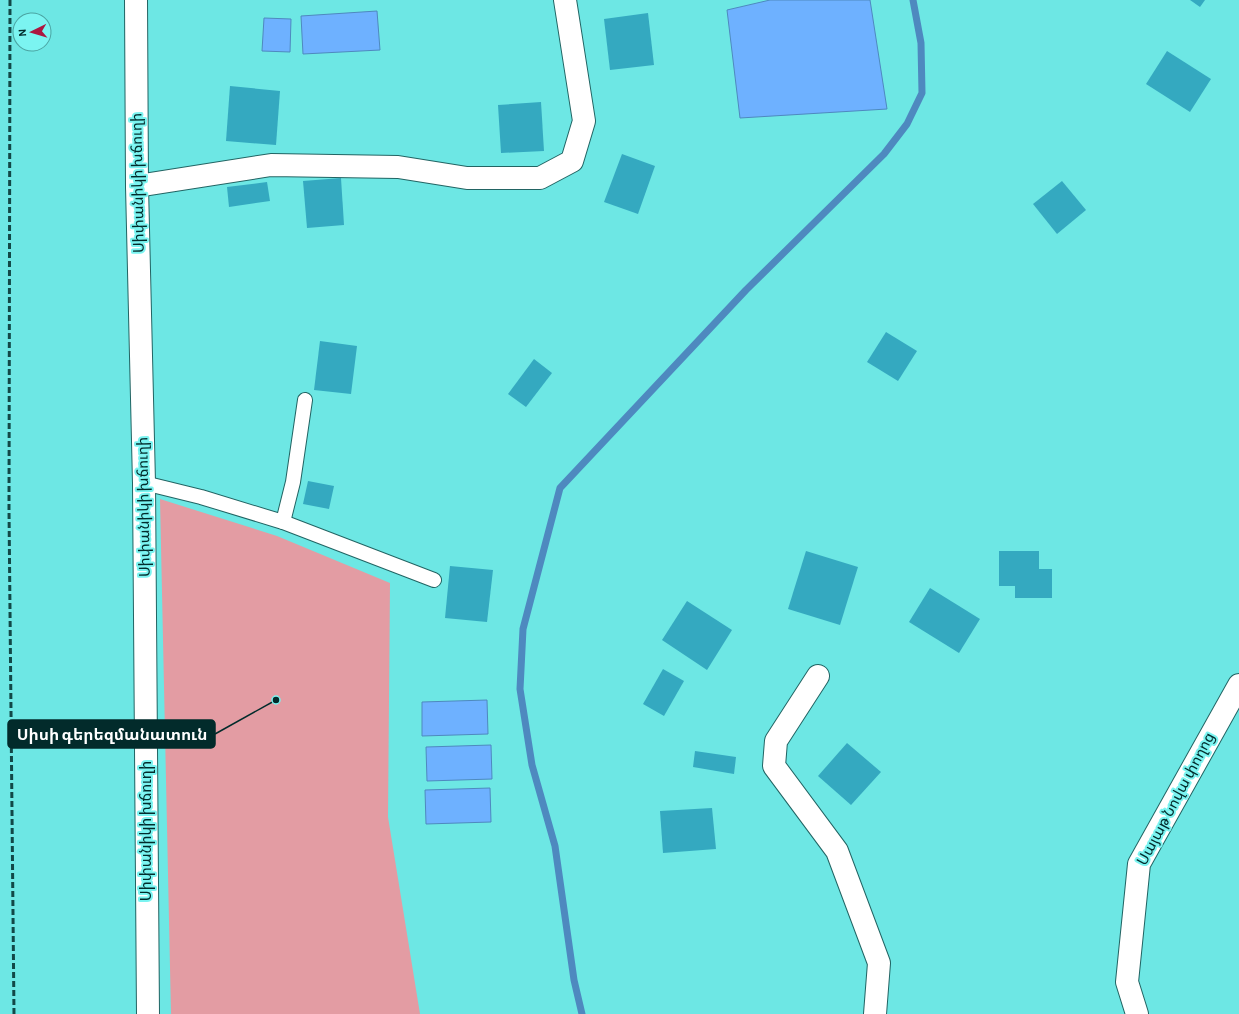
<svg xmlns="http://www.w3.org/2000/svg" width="1239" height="1014" viewBox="0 0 1239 1014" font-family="'Alegreya Sans','Noto Sans Armenian',sans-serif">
<rect width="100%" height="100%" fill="#6de7e4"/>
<path fill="#e39ca3" d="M160,499l117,37 113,47 -2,234 32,197h-249z"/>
<g fill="#6eb1ff" stroke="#4e89bf">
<path d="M770,0h100l17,109 -147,9 -13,-108z"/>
<path d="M377,11l3,39 -77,4 -2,-38z"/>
<path d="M264,18l27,1 -1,33 -28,-1z"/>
<path d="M487,700l1,34 -66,2v-34z"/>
<path d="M491,745l1,34 -65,2 -1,-34z"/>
<path d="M490,788l1,34 -65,2 -1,-34z"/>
</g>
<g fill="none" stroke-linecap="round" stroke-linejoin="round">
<path stroke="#4e89bf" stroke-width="7" d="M582,1014l-8,-34 -19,-134 -23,-81 -12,-76 3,-60 37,-141 186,-198 138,-136 23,-30 15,-31 -1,-50 -8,-43"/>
</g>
<g fill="#34a9c0">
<path d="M1190,0h15l-5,7z"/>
<path d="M648,13l6,52 -44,5 -6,-51z"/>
<path d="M1167,51l44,28 -21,33 -44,-28z"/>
<path d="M230,86l50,5 -4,54 -50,-4z"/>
<path d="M541,102l3,49 -43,2 -3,-48z"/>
<path d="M622,154l33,12 -17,48 -34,-12z"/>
<path d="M341,178l3,47 -37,3 -4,-47z"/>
<path d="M1062,181l24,29 -29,24 -24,-30z"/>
<path d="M267,182l3,19 -41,6 -2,-20z"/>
<path d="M886,332l31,19 -19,30 -31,-19z"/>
<path d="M320,341l37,5 -6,48 -37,-4z"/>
<path d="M534,359l18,14 -26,34 -18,-13z"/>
<path d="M308,481l26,5 -5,23 -26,-5z"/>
<path d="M806,551l52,16 -18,58 -52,-16z"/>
<path d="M999,551h40v18h13v29h-37v-12h-16z"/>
<path d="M450,566l43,4 -6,52 -42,-4z"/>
<path d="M930,588l50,31 -21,34 -50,-31z"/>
<path d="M687,601l45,29 -25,40 -45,-30z"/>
<path d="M663,669l21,12 -20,35 -21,-12z"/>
<path d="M847,743l34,29 -30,33 -33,-29z"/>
<path d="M695,751l41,6 -2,17 -41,-7z"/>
<path d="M712,808l4,41 -53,4 -3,-42z"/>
</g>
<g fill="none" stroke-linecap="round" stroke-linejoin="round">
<g stroke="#226463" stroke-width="16">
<g id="service">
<path d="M144,483l57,14 82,25 151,58"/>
<path d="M283,522l10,-40 12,-82"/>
</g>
</g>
<g stroke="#226463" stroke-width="24">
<g id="minor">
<path d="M137,186l134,-21 127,2 69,11h73l32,-17 12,-40 -19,-121"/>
<path d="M818,676l-42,65 -2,25 63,85 42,112 -4,51"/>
<path d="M1137,1014l-10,-32 12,-118 100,-179"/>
</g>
</g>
<g stroke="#226463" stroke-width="24">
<path id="secondary" d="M136,0l1,186 7,297 4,531"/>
</g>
<use href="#service" stroke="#fff" stroke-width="14"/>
<use href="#minor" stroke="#fff" stroke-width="22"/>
<use href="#secondary" stroke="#fff" stroke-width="22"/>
<path stroke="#124847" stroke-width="3" stroke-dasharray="6 3" stroke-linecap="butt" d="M10,0l-1,509 5,505"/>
</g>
<g text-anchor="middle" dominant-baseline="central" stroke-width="4" stroke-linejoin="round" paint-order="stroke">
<g font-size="15" fill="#022b2b" stroke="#7bf4f1">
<text transform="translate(138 183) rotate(-91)">Սիփանիկի խճուղի</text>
<text transform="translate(144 507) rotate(-91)">Սիփանիկի խճուղի</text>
<text transform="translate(1176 799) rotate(-62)">Սայաթ Նովա փողոց</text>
<text transform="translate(146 831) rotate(-90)">Սիփանիկի խճուղի</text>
</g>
</g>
<path fill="none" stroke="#022b2b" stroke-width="1.5" d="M276 700L215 734"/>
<circle fill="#022b2b" stroke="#7bf4f1" stroke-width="1.5" cx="276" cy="700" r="4"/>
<rect fill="#022b2b" stroke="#022b2b" stroke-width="1.5" x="8" y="720" width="207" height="28" rx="4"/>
<g font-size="16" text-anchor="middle" font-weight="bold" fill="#fff">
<text x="112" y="740">Սիսի գերեզմանատուն</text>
</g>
<g transform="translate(32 32) rotate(265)"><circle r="19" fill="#7bf4f1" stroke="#4ba4a2"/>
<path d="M0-3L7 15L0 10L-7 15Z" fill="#ac1740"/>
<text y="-6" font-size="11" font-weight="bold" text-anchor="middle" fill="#022b2b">N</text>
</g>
</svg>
